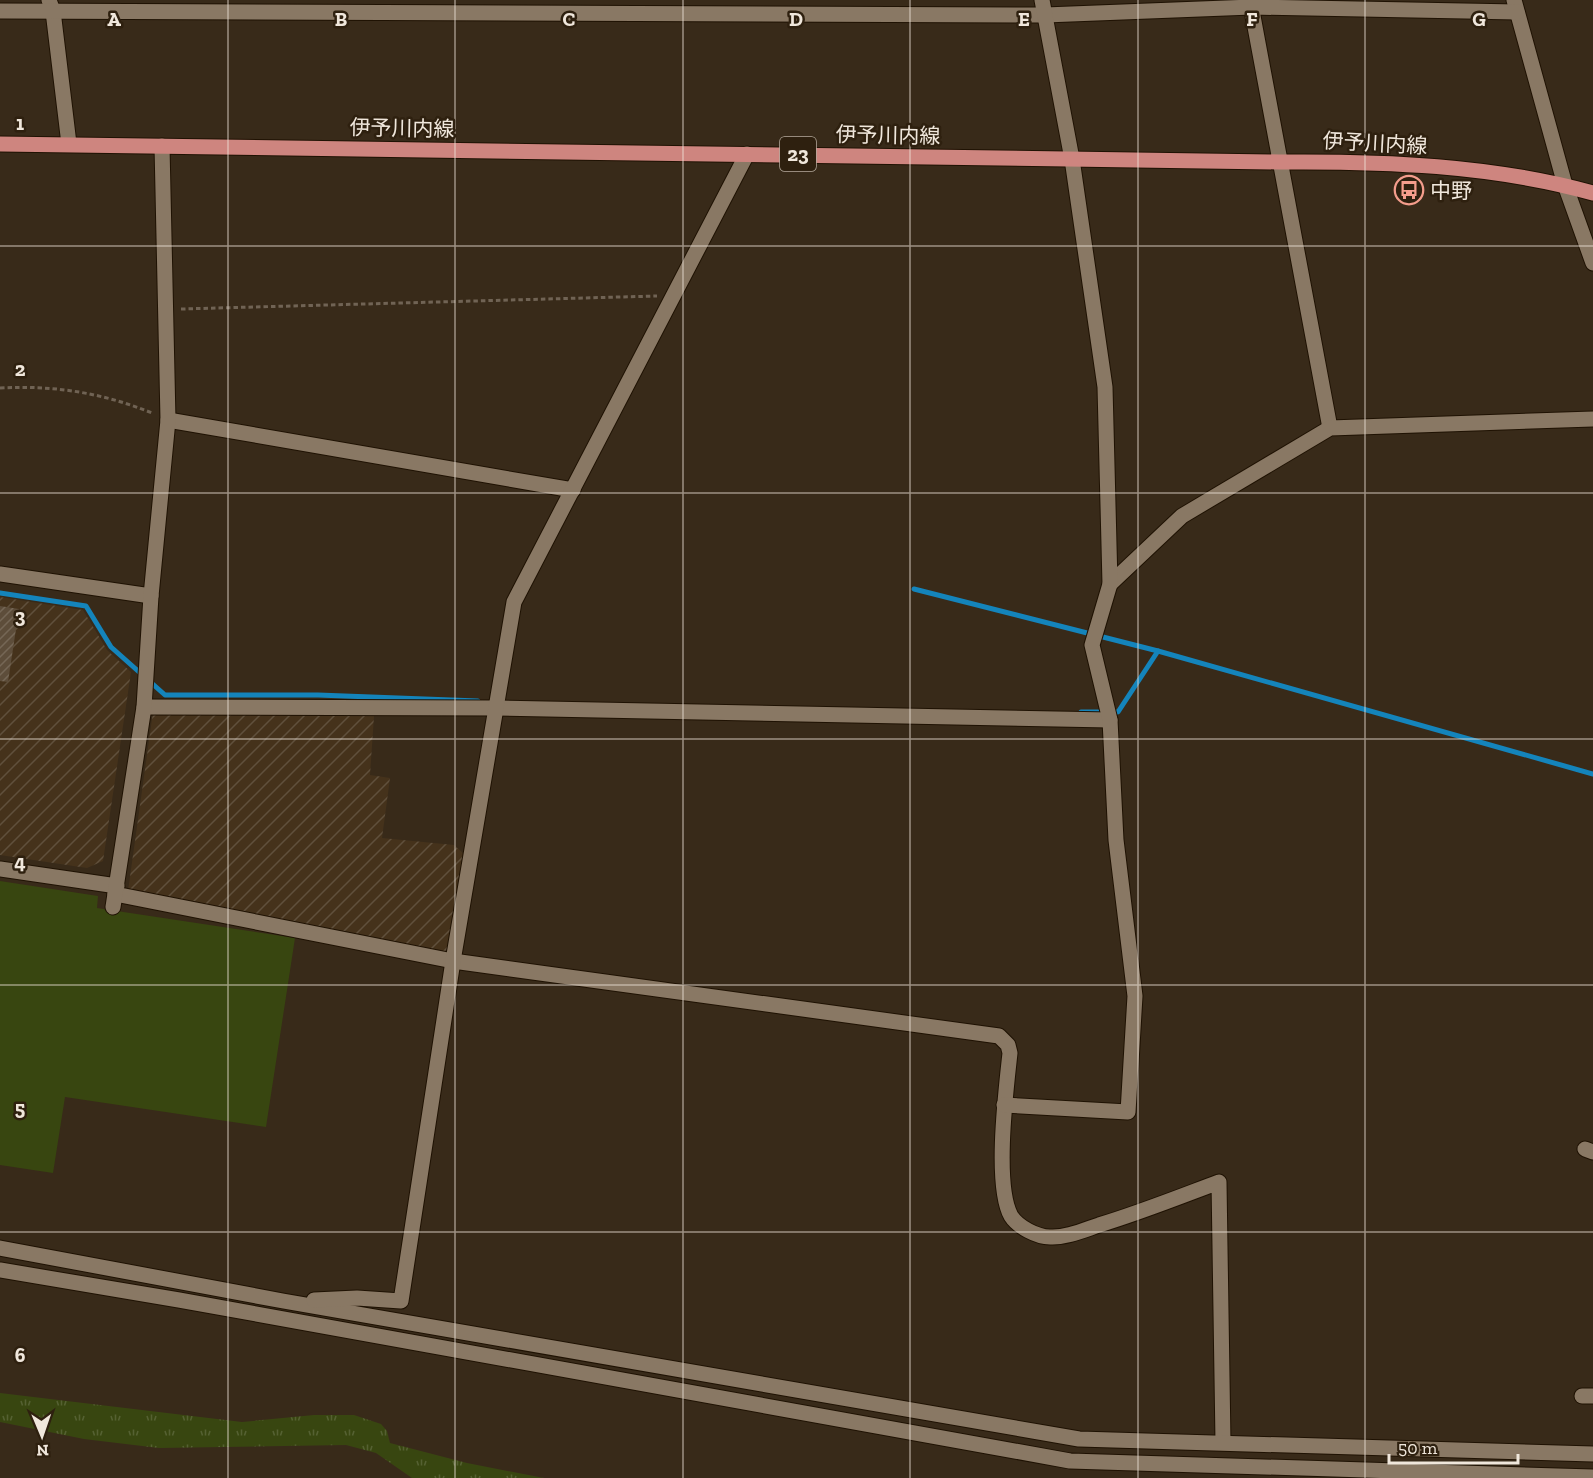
<svg xmlns="http://www.w3.org/2000/svg" width="1593" height="1478" viewBox="0 0 1593 1478" font-family="'Zilla Slab','Noto Sans JP',serif">
<defs>
<pattern id="industrial-furrows" width="10" height="10" patternUnits="userSpaceOnUse" patternTransform="scale(1.5)"><rect width="10" height="10" fill="#45321b"/><path d="M-1 1l2-2M0 10L10 0M9 11l2-2" fill="none" stroke="#60503c"/></pattern>
<pattern id="grass-tufts" width="24" height="20" patternUnits="userSpaceOnUse" patternTransform="scale(1.5)"><rect width="24" height="20" fill="#384610"/><path d="M3 7l-1-3M5 7V3M7 7l1-3M15 17l-1-3M17 17v-4M19 17l1-3" fill="none" stroke="#556132"/></pattern>
<pattern id="building-hatch" width="6" height="6" patternUnits="userSpaceOnUse" patternTransform="scale(1.5)"><rect width="6" height="6" fill="#5d4d3a"/><path d="M-1 1l2-2M0 6l6-6M5 7l2-2" fill="none" stroke="#756756"/></pattern>
</defs>
<rect width="100%" height="100%" fill="#382a19"/>
<g fill="url(#industrial-furrows)">
<path d="M0,597l83,13 24,40 24,22 -28,189 -16,7 -87,-13z"/>
<path d="M153,712l221,4 -4,59 20,3 -8,60 72,7 10,9 -15,100 -321,-63z"/>
</g>
<path fill="url(#grass-tufts)" d="M0,1393l242,29 72,-7h40l27,9 6,7 3,12 77,20 77,15h-132l-36,-25 -30,-8 -187,3 -75,-9 -84,-17z"/>
<path fill="#384610" d="M0,881l98,15 -1,12 198,30 -29,189 -201,-30 -12,76 -53,-8z"/>
<g fill="none" stroke-linecap="round" stroke-linejoin="round">
<g stroke="#1484bb" stroke-width="5">
<path d="M914,589l244,62"/>
<path d="M0,593l86,13 25,41 54,48h153l160,6"/>
<path d="M1081,712h37l40,-61 435,123"/>
</g>
</g>
<path fill="url(#building-hatch)" d="M0,606l19,3 -11,73 -8,-1z"/>
<g fill="none" stroke-linecap="round" stroke-linejoin="round">
<g stroke="#1f1203" stroke-width="17">
<g id="street">
<path d="M49,0l4,11 16,133"/>
<path d="M1250,0l80,428"/>
<path d="M1514,0l51,185 28,78"/>
<path d="M0,11l1045,4 207,-8 265,5"/>
<path d="M168,420l405,70"/>
<path d="M0,574l151,22"/>
<path d="M1110,584l72,-68 148,-88 263,-9"/>
<path d="M144,707l353,1 613,12"/>
<path d="M115,894l338,67 546,75 9,9 2,8c-4,37 -16,132 1,163 7,11 26,21 39,21 16,1 34,-7 49,-12 40,-12 80,-28 120,-43l4,260"/>
<path d="M1004,1105l124,7 7,-116 -19,-156 -6,-120 -18,-75 18,-61 -5,-197 -33,-228 -30,-159"/>
<path d="M1585,1149l8,3"/>
<path d="M0,1248l283,53 796,138 514,15"/>
<path d="M0,1270l179,30 891,161 523,16"/>
<path d="M314,1300l43,-2 44,3 52,-340 61,-359 233,-448"/>
<path d="M1582,1396h11"/>
</g>
</g>
<g stroke="#1f1203" stroke-width="17">
<g id="secondary">
<path d="M0,869l117,17"/>
<path d="M113,907l31,-200 7,-111 17,-176 -6,-274"/>
</g>
</g>
<g stroke="#1f1203" stroke-width="17">
<path id="primary" d="M0,144l1279,18c104,-1 213,3 314,31"/>
</g>
<g stroke="#706354" stroke-width="3" stroke-dasharray="4.5 3" stroke-linecap="butt">
<path d="M181,309l476,-13"/>
<path d="M0,388c54,-3 103,5 152,25"/>
</g>
<use href="#street" stroke="#897864" stroke-width="15"/>
<use href="#secondary" stroke="#897864" stroke-width="15"/>
<use href="#primary" stroke="#ce857f" stroke-width="15"/>
</g>
<path fill="none" stroke="#f0e7dc" stroke-width="1.5" stroke-opacity="0.55" d="M228,0v1478M455,0v1478M683,0v1478M910,0v1478M1138,0v1478M1365,0v1478M0,246h1593M0,493h1593M0,739h1593M0,985h1593M0,1232h1593"/>
<defs>
<g id="bus-ring" transform="scale(1.5)"><circle r="9.5" fill="#2e200f" stroke="#f49d8c" stroke-width="1.5"/><path d="M-5-6H5V4H4V6H2V4H-2V6H-4V4H-5ZM-3.5-4V0h7V-4ZM-3.5 1.2v1.5H-2V1.2ZM2 1.2v1.5H3.5V1.2Z" fill="#f49d8c"/></g>
</defs>
<g fill-rule="evenodd">
<use href="#bus-ring" x="1409" y="190"/>
</g>
<g text-anchor="middle" dominant-baseline="central" stroke-width="5" stroke-linejoin="round" paint-order="stroke">
<rect fill="#2e200f" stroke="#b6ab9e" stroke-width="1.5" x="780" y="137" width="36" height="34" rx="4.5"/>
<g font-size="20" font-weight="bold" fill="#f0e7dc">
<text x="798" y="154">23</text>
</g>
<g font-size="21" fill="#f0e7dc" stroke="#2e200f">
<text transform="translate(402 128) rotate(1)">伊予川内線</text>
<text transform="translate(888 135) rotate(1)">伊予川内線</text>
<text transform="translate(1375 143) rotate(3)">伊予川内線</text>
</g>
<g font-size="21" fill="#f0e7dc" stroke="#2e200f" text-anchor="start">
<text x="1430" y="190">中野</text>
</g>
</g>
<g font-size="20" text-anchor="middle" font-weight="bold" fill="#f0e7dc" stroke="#2e200f" stroke-width="5" stroke-linejoin="round" paint-order="stroke">
<text x="114" y="26">A</text>
<text x="341" y="26">B</text>
<text x="569" y="26">C</text>
<text x="796" y="26">D</text>
<text x="1024" y="26">E</text>
<text x="1252" y="26">F</text>
<text x="1479" y="26">G</text>
<text x="20" y="130">1</text>
<text x="20" y="376">2</text>
<text x="20" y="623">3</text>
<text x="20" y="869">4</text>
<text x="20" y="1115">5</text>
<text x="20" y="1362">6</text>
</g>
<g transform="translate(42 1436) rotate(178)" stroke="#2e200f" stroke-width="4.5" paint-order="stroke">
<path d="M0-4.5L10 22L0 15L-10 22Z" fill="#f0e7dc"/>
<text y="-9" font-size="16" font-weight="bold" text-anchor="middle" fill="#f0e7dc">N</text>
</g>
<path d="M1389 1454v9h129v-9" fill="none" stroke="#f0e7dc" stroke-width="3"/>
<text x="1398" y="1454" font-size="18" fill="#f0e7dc" stroke="#2e200f" stroke-width="4.5" paint-order="stroke">50 m</text>
</svg>
